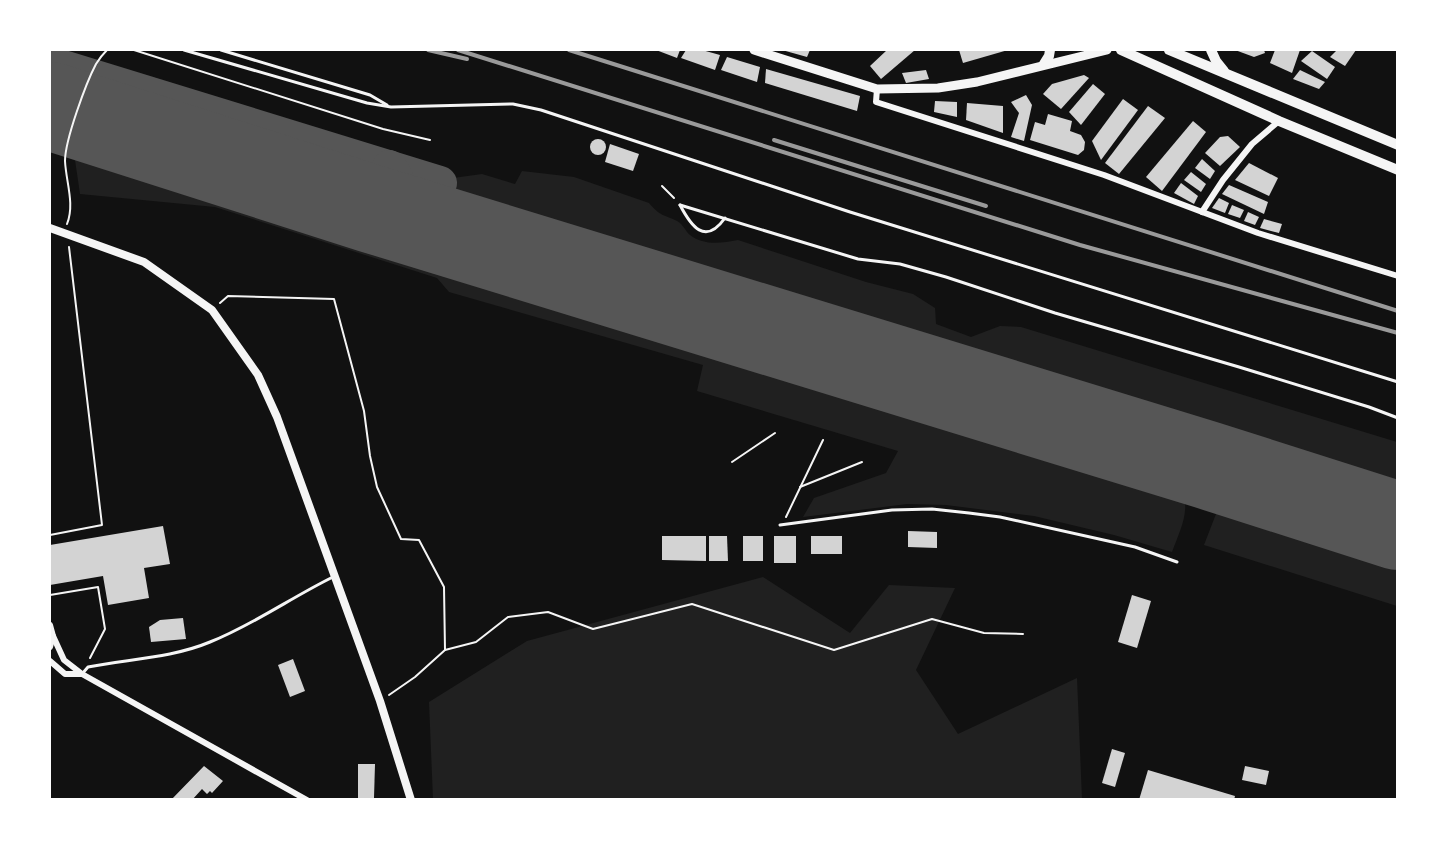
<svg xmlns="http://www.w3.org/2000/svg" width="1447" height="849" viewBox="0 0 1447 849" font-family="Bitter,serif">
<rect width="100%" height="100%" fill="#111"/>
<g fill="#202020">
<path d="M80,138l1085,339c34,18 17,48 7,75l-58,-17 -80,-19 -88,-11 -39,-1 -104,13 11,-19 72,-25 12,-22 -201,-60 6,-26 -254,-73 -12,-14 -222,-71 -135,-13 -6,-41z"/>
<path d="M522,171l52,6 75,26c12,14 14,11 28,18 7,4 8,10 13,14 14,11 32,8 48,5l128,42 47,12 22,14 1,16 35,13 29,-11 21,1 376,115v66l-980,-303 9,-15 18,5 9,-17 29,-4 33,10z"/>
<path d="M1239,502h10l148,48v56l-193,-61 12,-31z"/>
<path d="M763,577l87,56 39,-48 66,3 -39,82 42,64 119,-56 5,121h-649l-4,-97 98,-61z"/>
</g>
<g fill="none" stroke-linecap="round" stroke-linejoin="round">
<g stroke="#565656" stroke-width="34">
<path d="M50,63l390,120"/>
<path d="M389,167c12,12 9,26 11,41l12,12"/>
</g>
<path stroke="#565656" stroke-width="88" d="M50,106l322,103 835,256 191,61"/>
</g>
<g fill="#d3d3d3">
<path d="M656,50h24l-3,8z"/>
<path d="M686,50h16l18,5 -5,15 -34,-12z"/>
<path d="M782,50h28l-3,7z"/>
<path d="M887,50h28l-34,29 -11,-13z"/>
<path d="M959,50h49l-45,13z"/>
<path d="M1235,50h29l1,3 -11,4z"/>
<path d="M1275,50h25l-8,23 -22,-10z"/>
<path d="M1337,50h19l-11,16 -15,-9z"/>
<path d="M1312,51l23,16 -8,12 -26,-18z"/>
<path d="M727,57l33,10 -3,15 -36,-12z"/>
<path d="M766,69l94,27 -3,15 -92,-28z"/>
<path d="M926,70l3,9 -23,4 -4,-10z"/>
<path d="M1300,70l25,12 -6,7 -26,-10z"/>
<path d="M1084,75l5,3 -28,31 -18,-15 9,-10z"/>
<path d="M1093,84l12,10 -24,31 -12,-13z"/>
<path d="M1026,95l6,10 -8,36 -13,-4 8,-24 -8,-11z"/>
<path d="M1123,99l15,11 -37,50 -9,-19z"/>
<path d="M935,101l22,1v15l-23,-5z"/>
<path d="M967,103l36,3v27l-37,-13z"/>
<path d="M1148,106l17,12 -46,56 -14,-11z"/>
<path d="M1048,114l24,7 -2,10 11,4 4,7 -1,8 -6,5 -48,-15 5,-18 10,3z"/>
<path d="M1193,121l13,11 -44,59 -16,-14z"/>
<path d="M1228,136l12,11 -20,19 -15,-13 15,-16z"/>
<circle cx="598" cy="147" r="8"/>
<path d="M610,144l29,10 -6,17 -28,-9z"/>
<path d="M1202,159l13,12 -5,8 -15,-11z"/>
<path d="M1249,163l29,15 -9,18 -34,-16z"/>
<path d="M1191,172l15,12 -5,8 -17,-12z"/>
<path d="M1181,183l17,13 -4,8 -20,-11z"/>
<path d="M1229,185l39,17 -4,12 -42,-20z"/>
<path d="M1219,198l10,5 -4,10 -13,-5z"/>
<path d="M1232,205l12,5 -4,8 -12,-4z"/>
<path d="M1248,212l11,5 -4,8 -11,-4z"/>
<path d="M1264,219l18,5 -3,9 -19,-5z"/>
<path d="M163,526l7,38 -26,4 5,30 -41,7 -5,-29 -53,9v-40z"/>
<path d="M908,531l29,1v16l-29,-1z"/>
<path d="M662,536h44v25l-44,-1z"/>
<path d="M709,536h18l1,25h-19z"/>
<rect x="743" y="536" width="20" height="25"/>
<rect x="774" y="536" width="22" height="27"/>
<rect x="811" y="536" width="31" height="18"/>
<path d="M1132,595l19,6 -14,47 -19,-6z"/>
<path d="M183,618l3,21 -35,3 -2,-15 11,-7z"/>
<path d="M293,659l12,32 -15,6 -12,-32z"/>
<path d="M1112,749l13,4 -10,34 -13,-4z"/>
<path d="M358,764h17l-1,34h-16z"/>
<path d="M204,766l19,15 -11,12 -2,-2 -3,3 -5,-5 -10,11h-21z"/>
<path d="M1245,766l24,5 -3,14 -24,-5z"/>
<path d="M1148,770l87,26 -1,4h-95z"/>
</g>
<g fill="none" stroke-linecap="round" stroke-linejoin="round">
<g stroke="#f5f5f5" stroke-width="2">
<path d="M134,50l249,79 47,11"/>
<path d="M662,186l12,12"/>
<path d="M67,224c8,-20 -1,-42 -2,-63 0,-21 21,-78 31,-97 3,-5 7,-10 11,-14"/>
<path d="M220,303l8,-7 106,3 30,112 6,45 7,31 24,52 18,1 25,47 1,63 31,-8 32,-25 40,-5 45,17 99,-25 142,46 98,-31 52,14 39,1"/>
<path d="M732,462l43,-29"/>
<path d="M800,487l62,-25"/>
<path d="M786,517l37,-77"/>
<path d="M50,535l52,-10 -33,-278"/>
<path d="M50,595l48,-8 7,42 -15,29"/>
<path d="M389,695l26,-18 30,-27"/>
</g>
<g stroke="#f5f5f5" stroke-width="3">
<path d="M184,50l183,53 24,4 122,-3 28,6 309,102 548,170"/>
<path d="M221,50l149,45 17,10"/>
<path d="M680,205l178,54 42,5 46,13 109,36 184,54 130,40 29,11"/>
<path d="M680,205c11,21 25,41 45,13"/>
<path d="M780,525l112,-15 40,-1 37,4 31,4 135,30 42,15"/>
<path d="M82,674l6,-7c40,-8 84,-9 122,-25 43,-17 82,-45 123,-65"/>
</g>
<g stroke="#f5f5f5" stroke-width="6">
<path d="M877,89l-1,13 228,73 154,58 140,43"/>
<path d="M1202,212l21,-32 29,-36 27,-23"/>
<path d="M50,625l3,11 -3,11"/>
<path d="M53,636l11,24 18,14 225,126"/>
<path d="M50,661l15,13h17"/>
</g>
<path stroke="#f5f5f5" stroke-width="8" d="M50,228l94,34 68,48 46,65 19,42 103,284 31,99"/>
<path stroke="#f5f5f5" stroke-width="9" d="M754,50l123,39 61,-1 39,-6 130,-32"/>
<g stroke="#f5f5f5" stroke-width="10">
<path d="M1121,50l158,71 119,49"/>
<path d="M1169,50l229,95"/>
<path d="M1211,50l5,11 8,10"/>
<path d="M1044,64l5,-8 1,-6"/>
</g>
<g stroke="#9a9a9a" stroke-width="4">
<path d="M428,50l39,9"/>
<path d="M458,50l622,195 318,88"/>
<path d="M569,50l829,261"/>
<path d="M774,140l212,66"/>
</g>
</g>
<rect width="1447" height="849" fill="none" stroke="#ffffff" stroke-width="102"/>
</svg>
